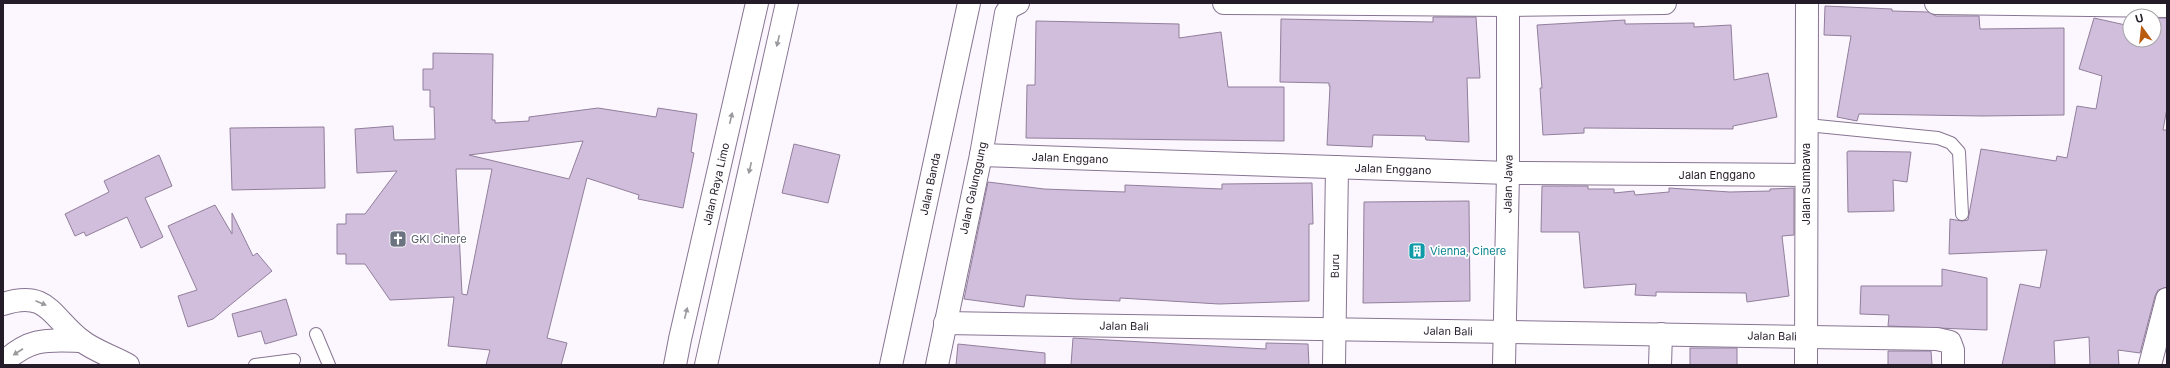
<svg xmlns="http://www.w3.org/2000/svg" width="2170" height="368" viewBox="0 0 2170 368" font-family="Inter,sans-serif">
<rect width="100%" height="100%" fill="#fcf7fe"/>
<g fill="#d1bddc" stroke="#917f9b" fill-rule="evenodd">
<path d="M1825,6l67,3v2l36,1 8,4h43l1,13 84,-1v87l-82,1 -123,-2 -2,7 -20,-4 14,-81 -27,-1z"/>
<path d="M1433,17h43l4,61h-13l2,64 -43,-2 -1,-4 -52,-1 -1,12 -45,-2 3,-59h-1v-3l-49,-1 1,-63 152,3z"/>
<path d="M2094,18l36,8v14h24l3,-22h10v90l-4,22h4v157l-9,3 -3,6 -15,57 -22,-3 1,15h-29l-1,-28 -35,4 1,24h-53l18,-81 20,4 7,-38 -98,4 1,-35 12,2 6,-1 13,-71 75,12 1,-5 10,2 10,-52 19,3 6,-33 -23,-7z"/>
<path d="M1625,20v4l69,-1v4l37,-2 3,55 34,-7 9,44 -44,9v3l-149,-1v5l-41,2 -3,-47h2l-5,-63z"/>
<path d="M1036,21l143,3v14l42,-6 7,55h56v54l-258,-3 1,-53h8z"/>
<path d="M433,53l60,1 -1,66h3v3l34,-2v-4l69,-9 58,9 2,-9 39,6 -6,38 3,1 -11,55 -45,-9 1,-4 -52,-17 -40,160 20,5 -6,22h-75l4,-15 -42,-4 6,-49 -64,3 -25,-36h-19v-10h-9v-30h9v-10h19l32,-43 -40,2 -2,-44 38,-3 1,14 41,-1 -1,-32h-4v-17h-7v-21h10zM583,141l-14,38 -100,-24zM456,169h36l-25,126 -5,-1z"/>
<path d="M324,127l1,61 -93,2 -2,-62z"/>
<path d="M794,144l46,11 -12,48 -46,-10z"/>
<path d="M1849,151l62,1 -4,30 -14,-2 1,31 -46,1 -1,-60z"/>
<path d="M159,155l13,31 -27,12 18,39 -22,11 -14,-31 -41,19 -2,-4 -9,4 -10,-22 44,-22 -5,-11z"/>
<path d="M988,182l56,7 81,3v-7l97,4v-5l90,-1 1,41h-4v77l-90,3 -99,-6v3l-45,-2 -49,-4 -2,12 -60,-8z"/>
<path d="M1542,186h46v3h26v4l20,-2 1,4 34,-3v-4l61,4 40,-1v-2l24,-1v47l-12,1 7,60 -42,6 -1,-9 -90,-1v4l-21,-1 1,-11 -52,4 -5,-56h-38z"/>
<path d="M1469,201l1,100 -107,2 1,-101z"/>
<path d="M215,205l17,29v-21l21,43 4,-3 15,18 -59,48 -25,8 -10,-31 19,-6 -29,-64z"/>
<path d="M1942,269l45,9v52l-99,-4 1,-11 -29,-1 1,-28h81z"/>
<path d="M286,299l11,36 -32,9 -4,-13 -23,6 -6,-23z"/>
<path d="M1073,338l193,11v-6l42,1 1,21h-238z"/>
<path d="M958,344l87,9v12h-89z"/>
<rect x="1690" y="348" width="47" height="17"/>
<path d="M1888,351h43l1,14h-44z"/>
</g>
<g fill="none" stroke-linecap="round" stroke-linejoin="round">
<g stroke="#877591" stroke-width="14">
<g id="service">
<path d="M1807,125l131,13 13,5 8,9 3,62"/>
<path d="M316,334l13,31"/>
<path d="M255,365l39,-5"/>
</g>
</g>
<g stroke="#877591" stroke-width="24">
<g id="minor">
<path d="M1224,3l284,2 157,-2"/>
<path d="M1936,3l231,3"/>
<path d="M981,155l527,18 298,2"/>
<path d="M945,323l992,16 13,3 3,8v15"/>
<path d="M891,365l78,-362"/>
<path d="M937,365l44,-210 25,-142 4,-6 8,-4"/>
<path d="M1334,365l3,-198"/>
<path d="M1660,365l1,-31"/>
<path d="M1806,365l1,-362"/>
<path d="M2150,365l17,-66"/>
</g>
</g>
<g stroke="#877591" stroke-width="24">
<g id="tertiary">
<path d="M3,304c46,-15 48,14 79,37 13,10 32,16 46,24"/>
<path d="M3,363c27,-26 45,-23 79,-22"/>
<path d="M1504,365l4,-192v-170"/>
</g>
</g>
<g stroke="#877591" stroke-width="24">
<g id="secondary">
<path d="M675,365l5,-26 77,-336"/>
<path d="M706,365l81,-362"/>
</g>
</g>
<use href="#service" stroke="#fff" stroke-width="12"/>
<use href="#minor" stroke="#fff" stroke-width="22"/>
<use href="#tertiary" stroke="#fff" stroke-width="22"/>
<use href="#secondary" stroke="#fff" stroke-width="22"/>
</g>
<defs><path id="oneway-solid" d="M-6-.8H1V-3.2L6.5 0L1 3.2V.8H-6Z"/></defs>
<g fill="#9c999e">
<use href="#oneway-solid" transform="translate(778 41) rotate(103)"/>
<use href="#oneway-solid" transform="translate(731 118) rotate(-77)"/>
<use href="#oneway-solid" transform="translate(750 168) rotate(103)"/>
<use href="#oneway-solid" transform="translate(41 303) rotate(23)"/>
<use href="#oneway-solid" transform="translate(686 313) rotate(-76)"/>
<use href="#oneway-solid" transform="translate(18 352) rotate(147)"/>
</g>
<defs>
<g id="church-square" transform="scale(0.9)"><rect x="-9" y="-9" width="18" height="18" rx="4" fill="#6b7280" stroke="#fff"/><path d="M-1.2-6h2.4v3.5h3.3v2.4h-3.3V6h-2.4V-.1h-3.3v-2.4h3.3Z" fill="#fff"/></g>
<g id="building-square" transform="scale(0.9)"><rect x="-9" y="-9" width="18" height="18" rx="4" fill="#0f9aa8" stroke="#fff"/><path d="M-4-6H4V6H1V3H-1V6H-4ZM-2.5-4.3h1.7v1.8h-1.7ZM.8-4.3h1.7v1.8H.8ZM-2.5-1h1.7V.8h-1.7ZM.8-1h1.7V.8H.8Z" fill="#fff"/></g>
</defs>
<g fill-rule="evenodd">
<use href="#church-square" x="398" y="239"/>
<use href="#building-square" x="1417" y="251"/>
</g>
<g text-anchor="middle" dominant-baseline="central" stroke-width="3.5" stroke-linejoin="round" paint-order="stroke">
<g font-size="11" fill="#241c28" stroke="#fff">
<text transform="translate(1070 158) rotate(2)">Jalan Enggano</text>
<text transform="translate(1393 169) rotate(2)">Jalan Enggano</text>
<text x="1717" y="175">Jalan Enggano</text>
<text transform="translate(716 184) rotate(-77)">Jalan Raya Limo</text>
<text transform="translate(930 184) rotate(-78)">Jalan Banda</text>
<text transform="translate(1508 184) rotate(-89)">Jalan Jawa</text>
<text transform="translate(1806 184) rotate(-90)">Jalan Sumbawa</text>
<text transform="translate(973 188) rotate(-78)">Jalan Galunggung</text>
<text transform="translate(1335 266) rotate(-89)">Buru</text>
<text transform="translate(1124 326) rotate(1)">Jalan Bali</text>
<text transform="translate(1448 331) rotate(1)">Jalan Bali</text>
<text transform="translate(1772 336) rotate(1)">Jalan Bali</text>
</g>
<g font-size="11" fill="#5b616d" stroke="#fff" text-anchor="start">
<text x="411" y="239">GKI Cinere</text>
</g>
<g font-size="11" fill="#0d838f" stroke="#fff" text-anchor="start">
<text x="1430" y="251">Vienna, Cinere</text>
</g>
</g>
<rect width="2170" height="368" fill="none" stroke="#241c28" stroke-width="8"/>
<g transform="translate(2142 28) rotate(345)"><circle r="19" fill="#ffffff" stroke="#a7a4a9"/>
<path d="M0-3L7 15L0 10L-7 15Z" fill="#ba5c0e"/>
<text y="-6" font-size="11" font-weight="bold" text-anchor="middle" fill="#241c28">U</text>
</g>
</svg>
